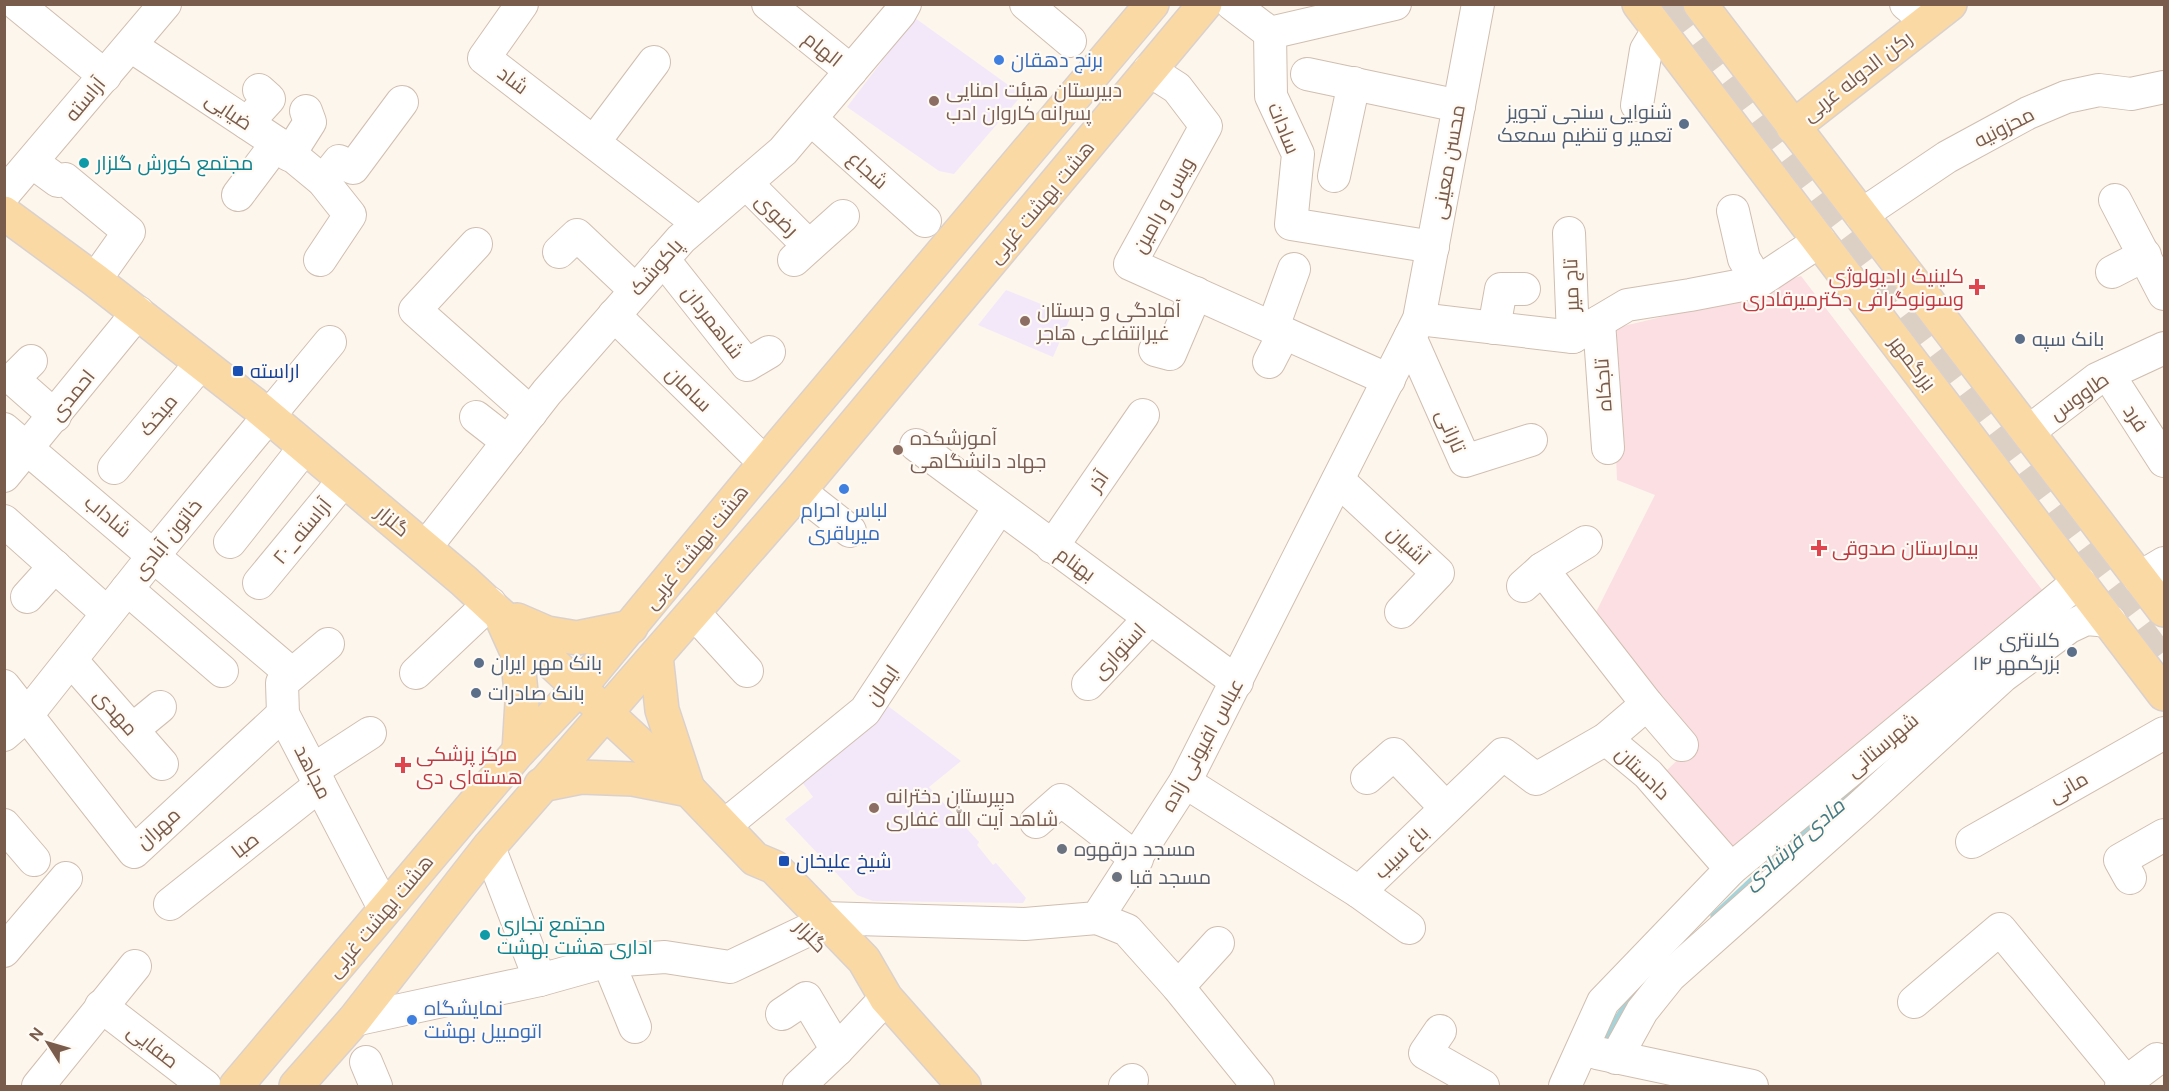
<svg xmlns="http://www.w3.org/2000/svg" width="2169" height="1091" viewBox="0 0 2169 1091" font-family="'DM Sans',Cairo,sans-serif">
<rect width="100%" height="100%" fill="#fdf6ec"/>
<g fill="#f3e8fa">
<path d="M915,18l107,77 -68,79 -15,-3 -92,-64z"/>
<path d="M1006,290l65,26 -18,41 -75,-32z"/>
<path d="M888,706l73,55 -32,26 50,55 -2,3 16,20 3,-2 30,35 -3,5 -150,-2 -16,-6 -72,-76 28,-22 -14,-19z"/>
</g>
<path fill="#fbdfe3" d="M1801,276l245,319 -311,257 -71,-79 30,-29 -100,-128 61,-121 -38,-15 -6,-151 80,-19z"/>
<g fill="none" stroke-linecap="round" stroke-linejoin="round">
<g stroke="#a5d3da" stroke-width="7">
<path d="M1714,916l48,-45 98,-85"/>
<path d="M1600,1046l35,-55 19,-18"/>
</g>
<path stroke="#dcd0c4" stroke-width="33" stroke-dasharray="33 16" stroke-linecap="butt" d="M1666,4l498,661"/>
<g stroke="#d1beb0" stroke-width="34">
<g id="minor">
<path d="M17,4l88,72"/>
<path d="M522,4l-38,54 214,165"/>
<path d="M768,4l83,67"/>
<path d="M1026,4l44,37"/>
<path d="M1232,4l38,29 125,-29"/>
<path d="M1906,4l21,17"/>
<path d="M1270,33l1,63 27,58 -7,70 142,23"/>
<path d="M131,46l146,97 46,38 27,34 -30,45"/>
<path d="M1149,70l28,18 29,38 -76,138 259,116"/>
<path d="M1307,74l152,32"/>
<path d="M1637,105l9,-55 12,-20"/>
<path d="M811,119l114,102"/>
<path d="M247,123l22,-24 -10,-9"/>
<path d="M594,142l60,-80"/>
<path d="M289,155l21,-33 -4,-11"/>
<path d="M32,162l26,19 7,-2 64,53 -34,48"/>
<path d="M1334,176l20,-93"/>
<path d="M323,181l16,-20 14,7 49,-66"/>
<path d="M746,183l63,63"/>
<path d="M4,194l161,-190"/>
<path d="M238,195l39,-52"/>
<path d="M2115,200l49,94"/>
<path d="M1733,211l11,48 14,23"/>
<path d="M1861,215l86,-58 81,-44 38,-16 33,-7 32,4 33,-7"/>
<path d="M1569,233l4,104"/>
<path d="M476,244l-61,66 116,103"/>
<path d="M559,252l18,-17 58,55"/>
<path d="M663,259l84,106 22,-13"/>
<path d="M794,260l49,-44"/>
<path d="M2112,272l33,-17"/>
<path d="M614,315l151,148"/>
<path d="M1419,319l154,18 54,-32 63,-10 68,-13 62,-41"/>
<path d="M1599,322l9,126"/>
<path d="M1273,327l21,-58"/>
<path d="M1494,328l7,-39h23"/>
<path d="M1410,337l55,124 66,-21"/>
<path d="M1155,350l15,4 26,-61"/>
<path d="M31,361l-18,18 42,37"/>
<path d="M1269,362l15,-29"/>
<path d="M2108,374l56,87"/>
<path d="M476,417l32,25"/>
<path d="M4,429l288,245"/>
<path d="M2028,432l69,-53 67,-31"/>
<path d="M916,445l321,237"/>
<path d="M114,468l87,-105"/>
<path d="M4,476l134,-164"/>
<path d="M1338,480l100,93 -37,39"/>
<path d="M799,491l51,40"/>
<path d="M4,521l103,92"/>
<path d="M230,542l75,-95"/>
<path d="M1052,547l91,-132"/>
<path d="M425,548l122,-156 134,-153 102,-88 117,-138 5,-9"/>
<path d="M2139,578l25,-15"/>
<path d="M259,583l85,-103"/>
<path d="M1523,586l19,-17 44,-27"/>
<path d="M127,589l95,82"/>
<path d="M27,597l28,-31"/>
<path d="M694,613l53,58"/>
<path d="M328,644l-46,39 1,31 102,196"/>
<path d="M71,660l91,104"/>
<path d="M416,673l74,-70"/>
<path d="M1088,684l62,-66"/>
<path d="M4,686l130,166 149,-138"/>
<path d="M1647,704l35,41"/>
<path d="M132,730l28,-23"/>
<path d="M4,735l23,-20 127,-160 176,-213"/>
<path d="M1606,739l42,35 83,95"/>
<path d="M313,770l57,-37"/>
<path d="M1367,778l27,-24 52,54"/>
<path d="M1185,782l174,110 144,-138 33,25 70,-40 41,-35 -105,-135"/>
<path d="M1036,822l25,-22 76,59"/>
<path d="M4,825l30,35"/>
<path d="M724,826l141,-115 134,-203"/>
<path d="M1972,842l192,-109"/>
<path d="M489,847l51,133 68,-19 57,-4 65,10 76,-36"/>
<path d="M2130,878l-10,-18 44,-25"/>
<path d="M1359,892l50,36"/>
<path d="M170,904l150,-119"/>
<path d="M823,918l202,6 72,-6 88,-136 234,-463 59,-315"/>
<path d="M1097,918l30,12 51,57 80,99"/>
<path d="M4,951l62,-73"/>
<path d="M608,961l27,66"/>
<path d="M1178,987l40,-44"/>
<path d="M1914,1002l86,-73 129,157"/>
<path d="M101,1006l104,80"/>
<path d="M782,1014l24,-16 31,52"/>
<path d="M354,1020l186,-40"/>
<path d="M1440,1031l-15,22 58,33"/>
<path d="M1597,1053l155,33"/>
<path d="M1616,1058l26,-47 28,-35 190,-169 143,-131 66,-49 17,-8 24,2"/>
<path d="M366,1062l10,24"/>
<path d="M38,1086l97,-120"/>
<path d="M799,1086l38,-36 49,-52"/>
<path d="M1125,1086l7,-6"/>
<path d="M1565,1086l38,-84 128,-133 348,-288"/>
<path d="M2121,1086l36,-27"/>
</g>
</g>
<g stroke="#dad1cd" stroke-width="36">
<g id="major">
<path d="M1639,4l525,690"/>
<path d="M1700,4l464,606"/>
<path d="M1793,127l157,-123"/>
<path d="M4,213l91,67 159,124 210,177 225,209 66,69 19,8 90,93 22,38 78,88"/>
<path d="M517,620l30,13 30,5 54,-11"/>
<path d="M503,621l14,31 5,50 -3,49"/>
<path d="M656,656l6,54 25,76"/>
<path d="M541,785l40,-8 52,2 56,11"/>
<path d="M236,1086l283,-335 61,-64 185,-224 387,-459"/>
<path d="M296,1086l58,-66 135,-173 310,-356 406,-487"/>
</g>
</g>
<use href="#minor" stroke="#fff" stroke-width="32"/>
<use href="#major" stroke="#fbd9a5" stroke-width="33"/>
</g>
<g fill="#3f7fe0" stroke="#fffaf3" stroke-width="2">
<circle cx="999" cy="60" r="6"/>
<circle cx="844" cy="489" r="6"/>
<circle cx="412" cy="1020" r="6"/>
</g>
<g fill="#8d6e63" stroke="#fffaf3" stroke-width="2">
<circle cx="934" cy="101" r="6"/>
<circle cx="1025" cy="321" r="6"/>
<circle cx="898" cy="450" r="6"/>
<circle cx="874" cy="808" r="6"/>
</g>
<g fill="#5c6f8a" stroke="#fffaf3" stroke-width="2">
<circle cx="1684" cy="124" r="6"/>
<circle cx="2020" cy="339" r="6"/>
<circle cx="2072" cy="652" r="6"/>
<circle cx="479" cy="663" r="6"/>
<circle cx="476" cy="693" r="6"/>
</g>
<g fill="#0f9aa8" stroke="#fffaf3" stroke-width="2">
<circle cx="84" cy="163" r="6"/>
<circle cx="485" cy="935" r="6"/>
</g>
<g fill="#e0444e" stroke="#fffaf3" stroke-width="2">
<path d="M1974 278h6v6h6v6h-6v6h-6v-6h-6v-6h6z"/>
<path d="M1816 539h6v6h6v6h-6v6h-6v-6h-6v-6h6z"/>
<path d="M400 756h6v6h6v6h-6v6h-6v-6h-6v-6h6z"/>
</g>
<g fill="#1a4fb4" stroke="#fffaf3" stroke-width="2">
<rect x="232" y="365" width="12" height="12" rx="3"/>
<rect x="778" y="855" width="12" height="12" rx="3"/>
</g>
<g fill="#6b7280" stroke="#fffaf3" stroke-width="2">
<circle cx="1062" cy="849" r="6"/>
<circle cx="1117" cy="877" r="6"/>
</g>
<g text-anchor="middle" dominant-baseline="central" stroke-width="4.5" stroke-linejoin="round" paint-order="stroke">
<g font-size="20" fill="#7a5c4d" stroke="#fffaf3">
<text transform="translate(823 49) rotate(39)">الهام</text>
<text transform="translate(1857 76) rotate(-38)">رکن الدوله غربی</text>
<text transform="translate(513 80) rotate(37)">شاد</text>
<text transform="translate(85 99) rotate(-50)">آراسته</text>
<text transform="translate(229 111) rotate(34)">ضیایی</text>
<text transform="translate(2004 127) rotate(-27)">محزونیه</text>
<text transform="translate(1284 128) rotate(68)">سادات</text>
<text transform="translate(1448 162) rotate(-80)">محسن معینی</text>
<text transform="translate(868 170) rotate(42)">شجاع</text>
<text transform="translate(1041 202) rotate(-50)">هشت بهشت غربی</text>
<text transform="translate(1163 205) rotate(-61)">ویس و رامین</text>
<text transform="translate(777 215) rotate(45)">رضوی</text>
<text transform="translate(656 267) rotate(-48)">پاکوشک</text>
<text transform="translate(1571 285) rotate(-92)">تاج میر</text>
<text transform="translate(713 322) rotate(52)">شاهمردان</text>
<text transform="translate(1913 363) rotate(53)">بزرگمهر</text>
<text transform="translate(1603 385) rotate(-94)">تاجکاه</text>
<text transform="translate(689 389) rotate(44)">سامان</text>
<text transform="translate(72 395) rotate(-51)">احمدی</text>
<text transform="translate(2079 396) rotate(-35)">طاووس</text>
<text transform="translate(158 415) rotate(-50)">میخک</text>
<text transform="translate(2136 418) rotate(57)">فرد</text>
<text transform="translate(1451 431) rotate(66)">تارانی</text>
<text transform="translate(1098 481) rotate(-55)">آذر</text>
<text transform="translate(108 516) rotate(40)">شاداب</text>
<text transform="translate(393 521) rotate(40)">گلزار</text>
<text transform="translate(302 531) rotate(-50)">۲۰_آراسته</text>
<text transform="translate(167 539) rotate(-51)">خاتون آبادی</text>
<text transform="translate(1408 545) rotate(43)">آشیان</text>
<text transform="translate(696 547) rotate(-51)">هشت بهشت غربی</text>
<text transform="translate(1076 564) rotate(36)">بهنام</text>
<text transform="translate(1119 651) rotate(-47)">استواری</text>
<text transform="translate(882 685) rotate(-56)">ایمان</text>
<text transform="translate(116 712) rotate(49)">مهدی</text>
<text transform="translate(1202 745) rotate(-61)">عباس افیونی زاده</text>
<text transform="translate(1882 745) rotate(-40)">شهرستانی</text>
<text transform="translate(313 772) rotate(63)">مجاهد</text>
<text transform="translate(1643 773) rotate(44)">دادستان</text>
<text transform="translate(2068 787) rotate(-30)">مانی</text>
<text transform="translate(158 828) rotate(-41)">مهران</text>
<text transform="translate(245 845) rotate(-38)">صبا</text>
<text transform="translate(1401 852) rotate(-44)">باغ سیب</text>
<text transform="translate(380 916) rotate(-50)">هشت بهشت غربی</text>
<text transform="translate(811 936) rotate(46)">گلزار</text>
<text transform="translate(153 1046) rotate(38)">صفایی</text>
</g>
<g font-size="20" fill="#366cbe" stroke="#fffaf3" text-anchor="start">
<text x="1011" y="60">برنج دهقان</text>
<text x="844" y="510" text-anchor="middle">لباس احرام<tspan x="844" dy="23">میرباقری</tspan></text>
<text x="424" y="1008">نمایشگاه<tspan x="424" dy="23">اتومبیل بهشت</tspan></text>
</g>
<g font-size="20" fill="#785e54" stroke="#fffaf3" text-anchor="start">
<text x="946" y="90">دبیرستان هیئت امنایی<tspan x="946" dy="23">پسرانه کاروان ادب</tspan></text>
<text x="1037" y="310">آمادگی و دبستان<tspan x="1037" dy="23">غیرانتفاعی هاجر</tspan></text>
<text x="910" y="438">آموزشکده<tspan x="910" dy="23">جهاد دانشگاهی</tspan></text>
<text x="886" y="796">دبیرستان دخترانه<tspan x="886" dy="23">شاهد آیت الله غفاری</tspan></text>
</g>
<g font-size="20" fill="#4e5e75" stroke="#fffaf3" text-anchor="start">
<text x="1672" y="112" text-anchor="end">شنوایی سنجی تجویز<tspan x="1672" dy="23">تعمیر و تنظیم سمعک</tspan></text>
<text x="2032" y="339">بانک سپه</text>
<text x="2060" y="640" text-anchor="end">کلانتری<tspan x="2060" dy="23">۱۴ بزرگمهر</tspan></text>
<text x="491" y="663">بانک مهر ایران</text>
<text x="488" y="693">بانک صادرات</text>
</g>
<g font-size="20" fill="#0d838f" stroke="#fffaf3" text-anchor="start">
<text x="96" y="163">مجتمع کورش گلزار</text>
<text x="497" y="924">مجتمع تجاری<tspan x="497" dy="23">اداری هشت بهشت</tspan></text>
</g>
<g font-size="20" fill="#be3a42" stroke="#fffaf3" text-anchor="start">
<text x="1964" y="276" text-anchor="end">کلینیک رادیولوژی<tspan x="1964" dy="23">وسونوگرافی دکترمیرقادری</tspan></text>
<text x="1832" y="548">بیمارستان صدوقی</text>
<text x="416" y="754">مرکز پزشکی<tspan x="416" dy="23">هسته‌ای دی</tspan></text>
</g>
<g font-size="20" fill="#164399" stroke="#fffaf3" text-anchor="start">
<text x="250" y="371">اراسته</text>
<text x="796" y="861">شیخ علیخان</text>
</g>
<g font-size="20" fill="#5b616d" stroke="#fffaf3" text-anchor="start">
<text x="1074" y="849">مسجد درقهوه</text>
<text x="1129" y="877">مسجد قبا</text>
</g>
<g font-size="21" font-style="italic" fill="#437c86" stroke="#fffaf3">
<text transform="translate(1794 844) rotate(-41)">مادی فرشادی</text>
</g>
</g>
<rect width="2169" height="1091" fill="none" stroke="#7a5c4d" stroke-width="12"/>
<g transform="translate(48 1043) rotate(307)" stroke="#fffaf3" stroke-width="4.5" paint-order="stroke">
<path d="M0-4.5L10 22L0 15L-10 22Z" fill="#7a5c4d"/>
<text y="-9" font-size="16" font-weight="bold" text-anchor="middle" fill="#7a5c4d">N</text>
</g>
</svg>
